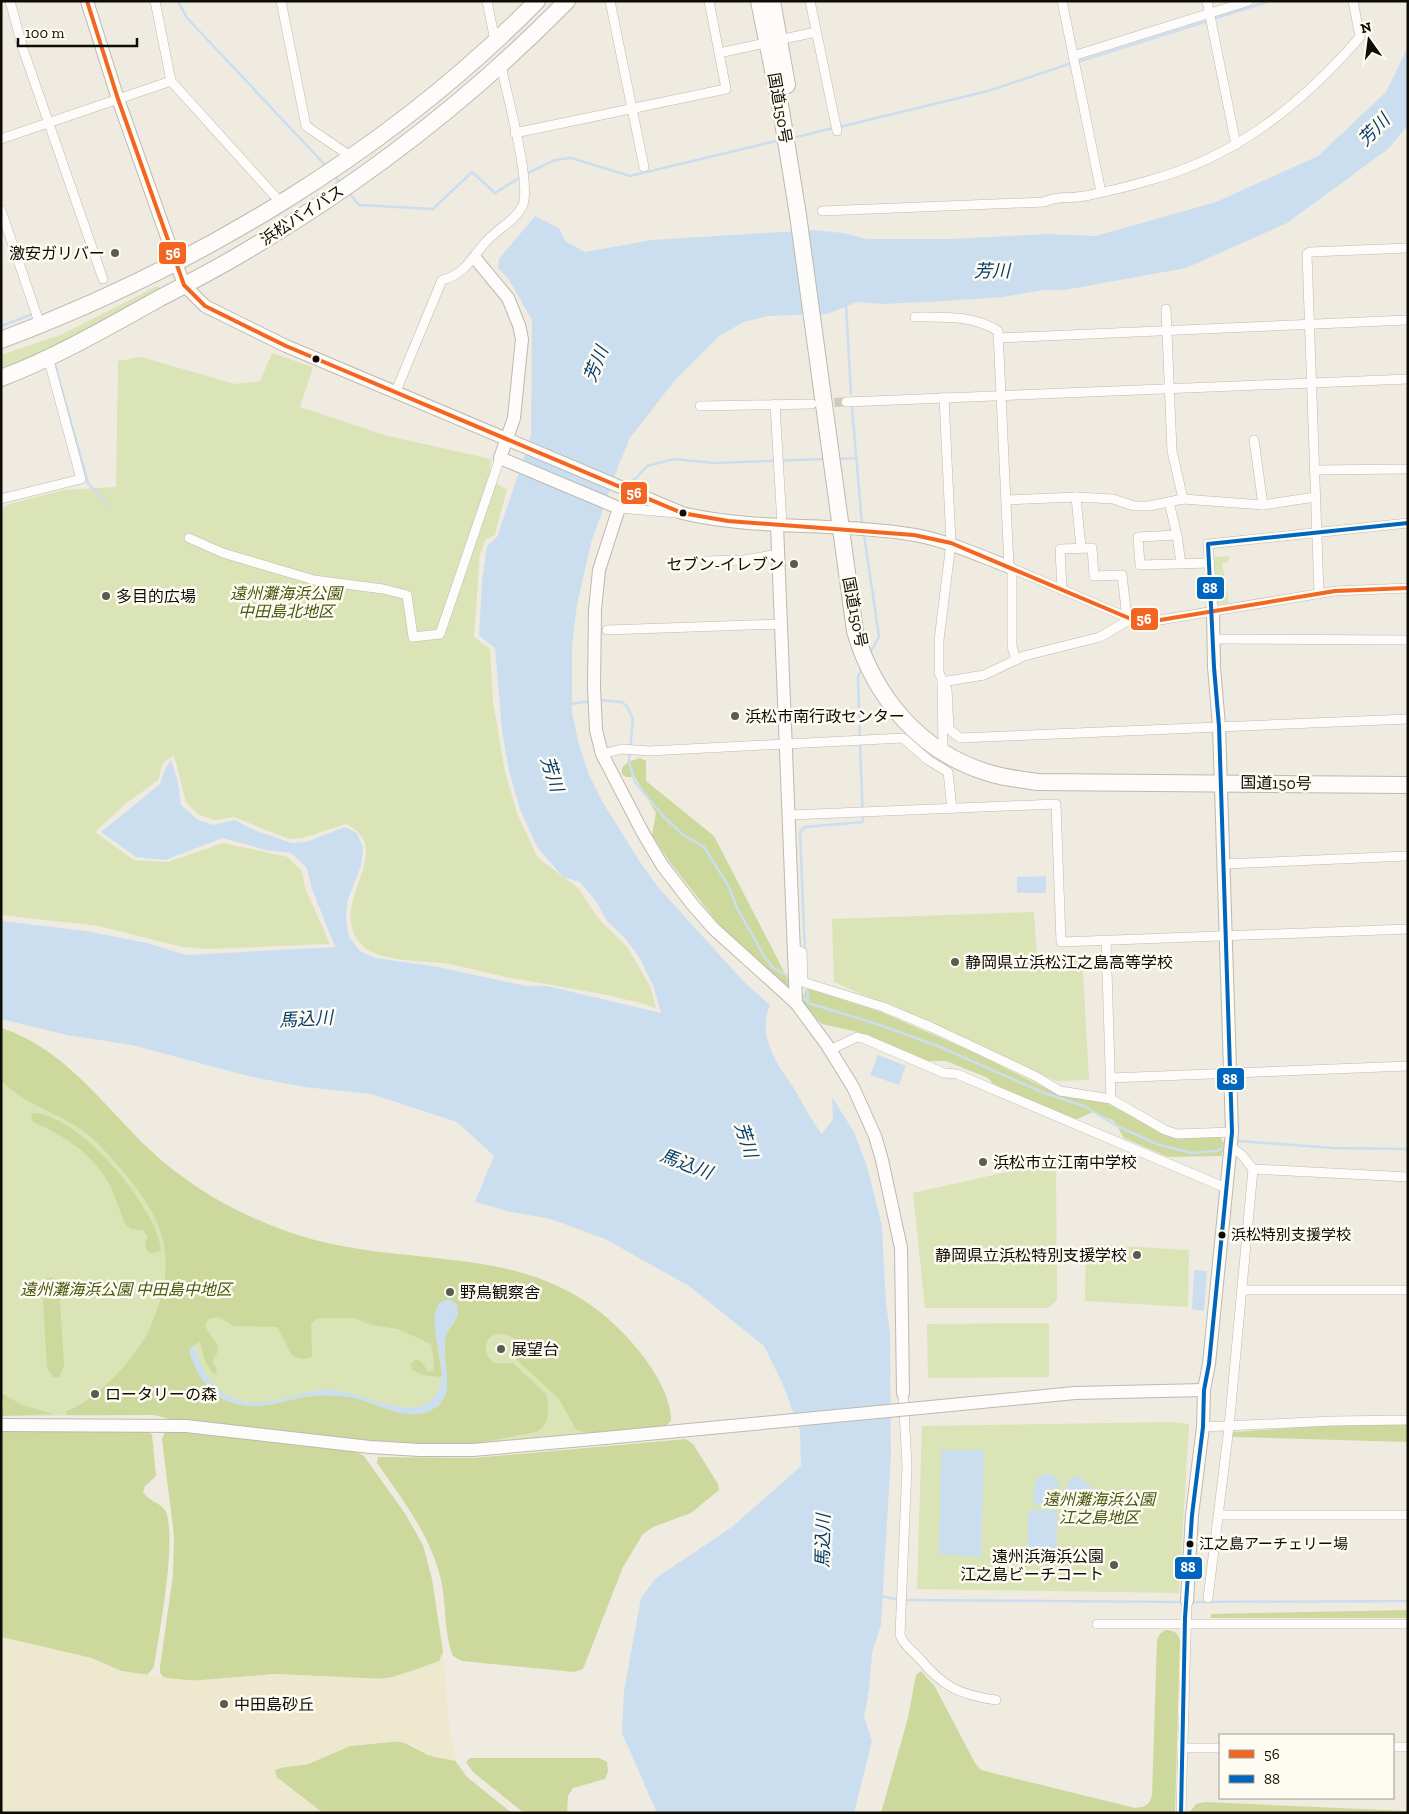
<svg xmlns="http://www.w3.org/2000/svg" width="1409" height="1814" viewBox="0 0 1409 1814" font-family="'Zilla Slab','Noto Sans JP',serif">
<rect width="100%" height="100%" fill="#efebe0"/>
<g fill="#dbe4b7">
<path d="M157,286l5,3 -100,54 -61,26v-14l62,-21z"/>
<path d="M272,353l41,14 -13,40 84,28 107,24 -2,21 18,9 -12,46 -9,4 -6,15 -6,83 16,12 3,53 12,70 13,44 20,42 40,30 20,30 30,30 23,40 5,20c-43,-14 -89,-20 -133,-28 -25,-4 -49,-11 -74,-16 -24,-4 -70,-1 -87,-19 -39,-40 38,-95 -16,-121l-43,14 -14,1 -55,-22 -19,3 -16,-5 -13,-13 -12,-47 -11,8 -5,17 -34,25 -29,27 39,28 34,2 55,-19 65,14 14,14 3,17 25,56 -122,5 -26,-2 -83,-21 -98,-11v-406l8,-5 55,-14 52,-3 2,-126 23,-4 94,27 25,-3z"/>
<path d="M1229,556v6l-7,1 7,40 -12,1 -3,-47z"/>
<path d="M1034,912l3,46 45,-3 7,125 -32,1 -223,-99 -2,-63z"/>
<path d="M1,1028c65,21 102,78 150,123 43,40 97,69 153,86 124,36 243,-1 335,114 15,19 32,46 32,70l-6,5 -192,18 -105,-3 -198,-22 -16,-4 -153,1z"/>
<path d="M1056,1161l1,139 -9,8h-123l-12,-115z"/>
<path d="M1086,1244l103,6 -1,57 -103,-6z"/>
<path d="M1049,1323v54l-121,1 -1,-54z"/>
<path d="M1172,1422l17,2 -10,169 -262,-4 5,-163z"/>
</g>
<g fill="#ccd89c" fill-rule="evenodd">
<path d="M640,758l6,3v20l68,55 77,149 -5,4 -69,-67 -48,-61 -17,-26 4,-22 -21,-36h-9l-4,-3v-6l6,-6z"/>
<path d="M806,988l75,24 92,40 86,43 46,7 69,36 46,-1 4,6 -2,13 -54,1 -44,-19 -10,-17 -21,-9 -18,8 -82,-36 -5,-6 -42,-17h-22l-66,-29 -36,-8 -20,-20z"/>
<path d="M1,1028c65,21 102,78 150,123 43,40 97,69 153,86 124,36 243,-1 335,114 15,19 32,46 32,70l-6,5 -78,7 -11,-3 -17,-31 -43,-40 1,-10 -4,-11c-10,-7 -19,-6 -27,4v12l8,9h19l33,31c4,13 4,32 -10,38l-63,12h-70l-233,-25 -16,-4h-87v-4c30,-11 68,-52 82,-81 30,-67 19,-106 -27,-160 -13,-14 -24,-29 -40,-40 -29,-20 -53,-23 -81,-49zM218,1317l16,9 43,1 15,28c5,4 15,6 20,1l-1,-33 7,-5h36l17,7 27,4 33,15 3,17 -1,10 -5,1 -6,-10 -6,-3 -5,5 1,6 11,5 17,2 2,-1 -6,-41 20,-15c-3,5 -8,10 -10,16 -5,22 9,55 -7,69 -28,23 -63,-6 -94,-9 -13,-1 -26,-1 -38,1 -29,5 -53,16 -82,3 -20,-10 -26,-33 -35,-52l10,-7 5,20 8,13 3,-1 1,-3 -5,-9c14,-17 -1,-20 -7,-36l3,-6z"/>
<path d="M34,1113c45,2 122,93 127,136l-2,3 -8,1 -4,-2 -2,-8 3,-6 -5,-7 -11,-1 -6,-4c-7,-14 -10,-29 -18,-43 -16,-29 -45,-47 -75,-60l-2,-7z"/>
<path d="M53,1277l5,4 1,5 5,80 -5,11h-6l-6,-9 -5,-81 5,-9z"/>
<path d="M1,1393l21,12 32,9 -53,2v-9l3,-2z"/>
<path d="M1334,1425h74v17l-175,-5v-5z"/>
<path d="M1,1431l147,1 4,3 4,41 -11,10 -2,6c5,9 19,11 23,20 11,29 -7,121 -12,155l-7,8 -26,-4 -30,-13 -90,-21z"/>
<path d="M170,1431l185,20 9,5 42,59 17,30 9,34 11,73 -4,9 -43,16 -20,2 -101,-5 -76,7 -35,-3 -4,-5v-6l13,-92 1,-39 -12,-97 3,-7z"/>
<path d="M686,1439l7,5 25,40 1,6 -28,23 -38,14 -10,7 -20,33 -40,102 -9,3 -112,-11 -9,-5c-10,-25 -6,-54 -13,-80 -11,-43 -38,-77 -63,-113l1,-6 96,1z"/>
<path d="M1408,1610v8h-197v-4z"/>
<path d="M1165,1630c8,0 12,2 15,10l-5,173h-294l27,-95 8,-43 5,-4 14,16 40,76 6,7 154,38c9,-1 14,-2 17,-12l5,-156 3,-6z"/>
<path d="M401,1741l27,14 26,4 13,18 45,36h-189l-49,-38 1,-5 4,-2 29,-4 42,-18z"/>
<path d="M470,1758h129l8,4 1,9 -3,8 -32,9 -5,8 -1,17h-43l-51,-41 -7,-10z"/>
<path d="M1205,1802l203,9v2h-219l7,-9z"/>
</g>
<path fill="#eee8ce" d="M1,1637l90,21 30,13 67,10 87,-7 110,5 49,-15 6,-3 3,-9 6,74 7,35 -22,-4 -24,-13 -14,-3 -46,5 -42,18 -25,3 -8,3 2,9 46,34h-322z"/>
<g fill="#cbdef0">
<path d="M1408,47v78l-20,24 -101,74 -101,45 -121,22h-22l-40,7 -58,4 -62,3 -26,-2 -30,12 -59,2 -24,6 -25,14 -44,44 -45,58 -11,26 -28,79 -14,62 -5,41v66l7,33 10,30 13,26 36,58 20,28 86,95 26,23c-13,31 6,57 23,82 10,16 17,32 29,47l11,-15 -1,-22 22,35 13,34 15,60 4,77 4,31 1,121 -10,170 -9,28 -3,37 -5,27 8,24 -18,72h-197l-35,-80 2,-42 17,-93 15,-20 76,-51 69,-61 -1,-35 -16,-44 -20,-41 -75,-60 -84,-47 -54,-20 -40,-7 -36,-10 19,-46 -37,-34 -86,-28 -67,-7 -56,-11 -116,-31 -65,-10 -66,-16v-98l85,10 61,12 39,12 149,-8 -23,-58 -5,-21 -16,-15 -25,-3 -43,-12 -58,22 -29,-3 -35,-25 59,-48 6,-17 5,-7 7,22 3,23 17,15 15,5 22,-5 19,10 38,13 14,-1 39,-15 12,6 6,15 -2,18 -14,36 -1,17 3,18 11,14 15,7 63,9 88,19h21l114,27 -8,-28 -14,-28 -15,-20 -17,-16 -11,-20 -16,-19 -17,-5 -26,-30 -17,-38 -11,-38 -7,-41 -7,-82 -16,-12 3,-55 5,-35 10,-9 34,-101 1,-116 -24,-42 -10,-10 1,-9 36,-43 24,12 6,13 20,11 67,-12 162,-10 29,3 24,6h85l96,-5 48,2 120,-34 102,-46 68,-64z"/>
<path d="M1046,876v17h-29v-16z"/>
<path d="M878,1055l28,11 -7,19 -29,-10z"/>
<path d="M1194,1270l13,1 -3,40 -12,-2z"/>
<path d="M448,1299l9,5 1,10c-2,7 -8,12 -11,19 -10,24 12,55 -10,73 -27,22 -61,-6 -90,-9 -13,-2 -26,-2 -38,-1 -26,4 -48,16 -75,7 -25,-7 -38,-29 -45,-52l3,-5 3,1c6,23 14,39 36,50 33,17 67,-9 101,-7 28,2 76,30 98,11 30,-25 -8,-68 9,-98z"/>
<path d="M941,1450h43l-3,107 -42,-3z"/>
<path d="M1051,1474l7,6v9h-13l1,13 -10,4 -3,-6 2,-20 6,-5z"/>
<path d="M1072,1477h8l16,14 -2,5 3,4 -6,7 -9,-10 -11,6h-7v-13z"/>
<rect x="1028" y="1510" width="29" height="42"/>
</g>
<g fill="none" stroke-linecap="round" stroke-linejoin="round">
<g stroke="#cbdef0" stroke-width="2.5">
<path d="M178,1l9,17 140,149"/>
<path d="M1213,19l57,-18"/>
<path d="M1077,62l131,-41"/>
<path d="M839,127l149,-36 84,-28"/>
<path d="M793,138l40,-10"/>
<path d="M526,174l29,-14 16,-2 59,18 150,-36"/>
<path d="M334,175l7,9"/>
<path d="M348,192l11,13 74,4 39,-37 23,21 26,-16"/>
<path d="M846,305l5,89"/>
<path d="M1,326l32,-12"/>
<path d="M55,365l33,118 21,23"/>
<path d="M852,408l10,116"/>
<path d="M838,459l18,-1"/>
<path d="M626,484l10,-6 11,-12 27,-7 40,4 111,-4"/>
<path d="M864,534l15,103 -9,16"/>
<path d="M598,700l23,2 6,4 6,13 -4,43 6,20 28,34 19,18 22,13 25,40 8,21 27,48 9,12 17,9"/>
<path d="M571,704l19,-3"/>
<path d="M860,738l-2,-62 4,-7"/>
<path d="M805,952l-5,-120 5,-5 58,-5 -3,-79"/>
<path d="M807,985l1,16"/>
<path d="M800,992l8,11 66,20 64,23 106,47 40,13 35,21 40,18 33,8 25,-2 8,-4"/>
<path d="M1235,1143l4,-2 94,7 75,1"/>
<path d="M880,1596l19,4"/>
<path d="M905,1600l279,2"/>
<path d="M1190,1602l218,-1"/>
</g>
<path stroke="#cdcabf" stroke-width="9" stroke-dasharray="9 4.5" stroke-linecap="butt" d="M821,403l25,-1"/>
<g stroke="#bcb9b0" stroke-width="10">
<g id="street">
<path d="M10,1l13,48 80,230"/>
<path d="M155,1l16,80 111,123"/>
<path d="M281,1l25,125 44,30"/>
<path d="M487,1l8,40"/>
<path d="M610,1l34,166"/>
<path d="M810,1l27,130"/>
<path d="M1062,1l39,191"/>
<path d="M1207,1l29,144"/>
<path d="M719,53l97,-21"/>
<path d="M1073,56l176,-55"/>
<path d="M515,133l211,-44 -17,-88"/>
<path d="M1,139l170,-58"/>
<path d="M1,210l39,115"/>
<path d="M822,211l222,-9c13,-7 27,-3 41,-6 20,-4 42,-9 62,-15 88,-23 155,-77 213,-144l-7,-36"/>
<path d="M1166,309l6,142 11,48"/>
<path d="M915,317c29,0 58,-2 83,14l11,236 122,52 29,1 175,-29 73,-3"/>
<path d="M998,338l410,-18"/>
<path d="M396,391l46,-111c23,-6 28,-20 42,-36 11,-14 29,-21 38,-37 11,-20 -16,-115 -21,-142"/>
<path d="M944,397l7,146 -12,97v33l8,16 2,40 11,9 448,-19"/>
<path d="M846,402l562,-23"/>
<path d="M775,404l7,121"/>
<path d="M700,406l112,-2"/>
<path d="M1254,440l9,65"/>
<path d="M1314,470l94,-1"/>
<path d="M1076,497l5,51"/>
<path d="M1,499l80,-20 -33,-122"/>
<path d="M1006,500l70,-3 37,2 21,7h15l34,-7 80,6 52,-8"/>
<path d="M1169,502l8,33 4,29"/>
<path d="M619,508l58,5"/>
<path d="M1177,535l-39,2 2,28 70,-2"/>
<path d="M189,538l34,15 91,27 69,9 24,6 6,42 27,-3 60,-176"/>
<path d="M705,561l39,-1 35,-6"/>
<path d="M1012,568v78l4,14"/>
<path d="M1062,590l-2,-41 32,-1 2,28 28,-1 5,43"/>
<path d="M1319,594l-12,-340 3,-2 98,-4"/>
<path d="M1213,612l-5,-68 200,-21"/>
<path d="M607,630l174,-6"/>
<path d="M1213,639l195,1"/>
<path d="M942,682l42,-7 40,-19 76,-19 31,-18"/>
<path d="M942,682l1,62"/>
<path d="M602,754l20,-5 27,2 254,-13 25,22 20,12 4,37"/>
<path d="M790,815l266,-11 5,138 347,-13"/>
<path d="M1223,864l185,-8"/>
<path d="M1106,940l5,159 54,31 12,4 55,-2"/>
<path d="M794,949l8,3 1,30 80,25 48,20 106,50 23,14 51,8"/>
<path d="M830,1050l27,-13 8,2 79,34 13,1 269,114"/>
<path d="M1110,1078l298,-12"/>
<path d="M1230,1146l12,9 11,14 155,8"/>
<path d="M1243,1290h165"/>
<path d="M903,1393l4,73 -7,169c4,11 12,15 20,24 23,28 40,36 76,41"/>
<path d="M1203,1427l130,-6 75,-1"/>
<path d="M1219,1515h189"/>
<path d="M1208,1598l21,-171 24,-258"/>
<path d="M1097,1624h311"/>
<path d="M1393,1747h15"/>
<path d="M1183,1748h37"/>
<path d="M1181,1813l6,-212"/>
</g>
</g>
<g stroke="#bcb9b0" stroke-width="14">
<g id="secondary">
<path d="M87,1l31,98 66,186 21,21 81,40 396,167c76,18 156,9 233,22 33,6 63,20 94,32"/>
<path d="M475,258l33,40 11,27 3,14 -8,79 -14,40 119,50 -20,62 -4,40 -1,77 2,43 6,24 41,79 19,32 30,39 21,24 83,75 31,42 26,42 22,49 7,24 19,88 2,145"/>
<path d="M777,525l19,478"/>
<path d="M920,1408l155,-15 129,-3"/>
<path d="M1,1425l185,1 184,21 50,3h53l132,-12"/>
<path d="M1187,1601l5,-86 11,-88 1,-37 5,-26 23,-232 -13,-406 -5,-59 -1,-55"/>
</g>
</g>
<g stroke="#bcb9b0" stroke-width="18">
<g id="highway">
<path d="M759,1l22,109 17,105 57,416c19,66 66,122 134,142 16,5 33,7 49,9l370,3"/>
<path d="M772,1l15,84"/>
<path d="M1,340c195,-73 390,-190 536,-339"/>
<path d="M1,378c55,-21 107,-51 159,-80 29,-15 58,-30 86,-47 117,-69 226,-153 321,-250"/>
</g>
</g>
<use href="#street" stroke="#fdfcfa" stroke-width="9"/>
<use href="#secondary" stroke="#fdfcfa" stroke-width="12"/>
<use href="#highway" stroke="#fdfcfa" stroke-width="16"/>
<g stroke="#bcb9b0" stroke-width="14" stroke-linecap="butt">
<path id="secondary-bridge" d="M605,1438l315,-30"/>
</g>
<use href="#secondary-bridge" stroke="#fdfcfa" stroke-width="12"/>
<g stroke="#fefbf3" stroke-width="8">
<path id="bus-1" d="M87,1l31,98 66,186 21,21 81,40 396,167 46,8 186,14 37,8 180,76 29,1 175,-29 73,-3"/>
</g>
<g stroke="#fefbf3" stroke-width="8">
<path id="bus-2" d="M1181,1813l4,-195 7,-103 11,-88 1,-37 5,-26 23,-232 -13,-406 -5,-59 -6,-123 200,-21"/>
</g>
<use href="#bus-1" stroke="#f26522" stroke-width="4"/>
<use href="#bus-2" stroke="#0065bd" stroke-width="4"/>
</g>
<g fill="#5d5a52" stroke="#fefbf3" stroke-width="2">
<circle cx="115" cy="253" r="5"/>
<circle cx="794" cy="564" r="5"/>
<circle cx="106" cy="596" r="5"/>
<circle cx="735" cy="716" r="5"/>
<circle cx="955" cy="962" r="5"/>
<circle cx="983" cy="1162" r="5"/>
<circle cx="1137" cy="1255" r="5"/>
<circle cx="450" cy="1292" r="5"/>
<circle cx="501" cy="1349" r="5"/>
<circle cx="95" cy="1394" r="5"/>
<circle cx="1114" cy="1565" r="5"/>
<circle cx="224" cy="1704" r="5"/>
</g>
<g fill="#0f0c06" stroke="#fefbf3" stroke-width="2">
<circle cx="316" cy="359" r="4.5"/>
<circle cx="683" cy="513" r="4.5"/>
<circle cx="1222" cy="1235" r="4.5"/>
<circle cx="1190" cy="1544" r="4.5"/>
</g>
<g text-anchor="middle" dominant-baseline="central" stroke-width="5" stroke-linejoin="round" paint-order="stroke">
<g font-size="15" fill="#0f0c06" stroke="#fefbf3" text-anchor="start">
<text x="1231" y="1235">浜松特別支援学校</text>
<text x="1199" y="1544">江之島アーチェリー場</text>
</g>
<g font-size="16" fill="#0f0c06" stroke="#fefbf3">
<text transform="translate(780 108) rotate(80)">国道150号</text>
<text transform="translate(302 215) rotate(-33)">浜松バイパス</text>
<text transform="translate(855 612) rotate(79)">国道150号</text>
<text transform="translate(1276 783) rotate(1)">国道150号</text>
</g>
<g font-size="16" fill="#0f0c06" stroke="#fefbf3" text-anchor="start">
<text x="105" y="253" text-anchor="end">激安ガリバー</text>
<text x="784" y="564" text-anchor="end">セブン-イレブン</text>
<text x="116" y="596">多目的広場</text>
<text x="745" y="716">浜松市南行政センター</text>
<text x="965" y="962">静岡県立浜松江之島高等学校</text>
<text x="993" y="1162">浜松市立江南中学校</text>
<text x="1127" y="1255" text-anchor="end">静岡県立浜松特別支援学校</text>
<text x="460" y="1292">野鳥観察舎</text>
<text x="511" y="1349">展望台</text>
<text x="105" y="1394">ロータリーの森</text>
<text x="1104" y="1556" text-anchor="end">遠州浜海浜公園<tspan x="1104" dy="18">江之島ビーチコート</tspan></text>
<text x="234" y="1704">中田島砂丘</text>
</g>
<g font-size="16" font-style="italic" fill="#49580f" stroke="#fefbf3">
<text x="286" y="593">遠州灘海浜公園<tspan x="286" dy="18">中田島北地区</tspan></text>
<text x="126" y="1289">遠州灘海浜公園 中田島中地区</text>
<text x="1099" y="1499">遠州灘海浜公園<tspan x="1099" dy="18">江之島地区</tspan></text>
</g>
<g font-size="18" font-style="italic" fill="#063f6d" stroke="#fefbf3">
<text transform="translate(1374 130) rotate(-46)">芳川</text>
<text x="992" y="271">芳川</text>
<text transform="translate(596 364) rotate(-68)">芳川</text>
<text transform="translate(552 774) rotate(72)">芳川</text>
<text transform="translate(306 1019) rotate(-3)">馬込川</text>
<text transform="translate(746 1140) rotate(72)">芳川</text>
<text transform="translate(686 1164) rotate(21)">馬込川</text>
<text transform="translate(823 1541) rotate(-89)">馬込川</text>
</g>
</g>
<g stroke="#fefbf3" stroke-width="2">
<rect x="158" y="241" width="29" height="24" rx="5" fill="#f26522"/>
<rect x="620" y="481" width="28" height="24" rx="5" fill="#f26522"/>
<rect x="1196" y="576" width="29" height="24" rx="5" fill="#0065bd"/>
<rect x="1130" y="607" width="29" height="24" rx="5" fill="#f26522"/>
<rect x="1216" y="1067" width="29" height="24" rx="5" fill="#0065bd"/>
<rect x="1174" y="1556" width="29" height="24" rx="5" fill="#0065bd"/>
</g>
<g font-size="14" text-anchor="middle" font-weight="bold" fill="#fff">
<text x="173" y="258">56</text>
<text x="634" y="498">56</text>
<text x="1210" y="593">88</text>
<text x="1144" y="624">56</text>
<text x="1230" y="1084">88</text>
<text x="1188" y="1572">88</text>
</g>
<rect width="1409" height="1814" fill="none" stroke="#0f0c06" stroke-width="5"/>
<rect x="1219" y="1734" width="175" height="65" fill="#fefbf3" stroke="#9e9b94"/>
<rect x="1229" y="1750" width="25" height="8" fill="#f26522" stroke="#9e9b94"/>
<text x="1264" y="1759" font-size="15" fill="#0f0c06">56</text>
<rect x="1229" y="1775" width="25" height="8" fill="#0065bd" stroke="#9e9b94"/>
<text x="1264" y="1784" font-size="15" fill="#0f0c06">88</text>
<g transform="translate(1369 40) rotate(346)" stroke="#fefbf3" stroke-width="4" paint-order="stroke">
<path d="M0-4L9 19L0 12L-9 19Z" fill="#0f0c06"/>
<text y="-8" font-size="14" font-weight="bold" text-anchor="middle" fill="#0f0c06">N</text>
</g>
<path d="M18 38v8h119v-8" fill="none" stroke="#0f0c06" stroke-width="2.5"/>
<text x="25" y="38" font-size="15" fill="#0f0c06" stroke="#fefbf3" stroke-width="4" paint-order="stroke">100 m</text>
</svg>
